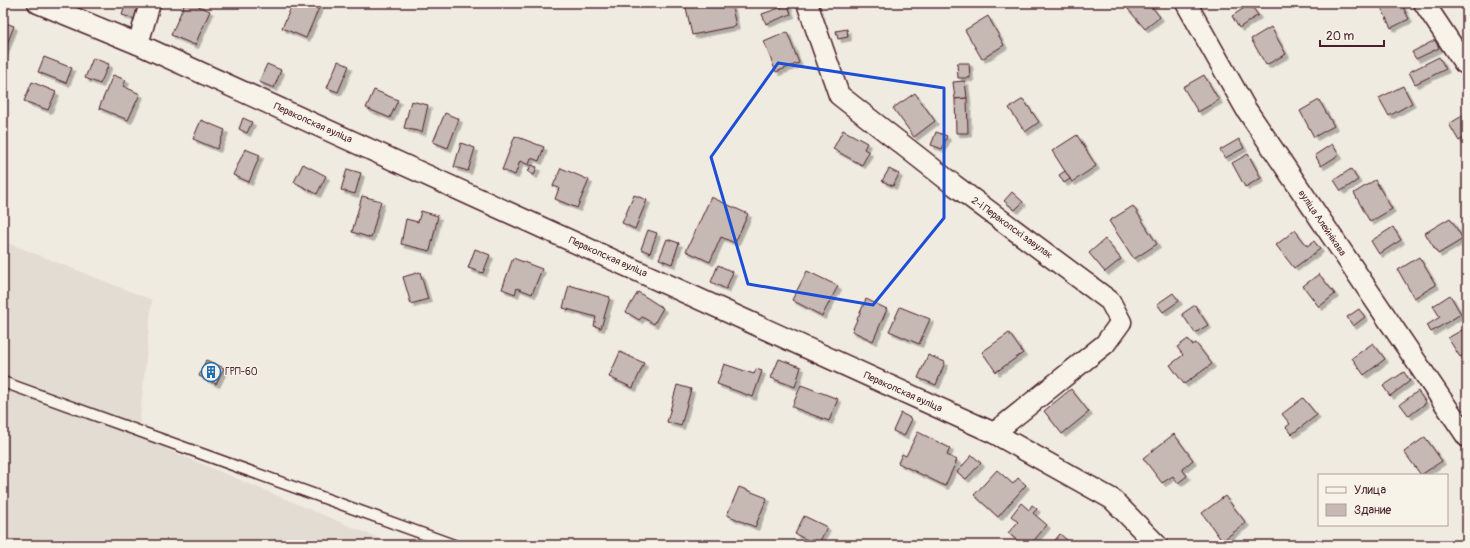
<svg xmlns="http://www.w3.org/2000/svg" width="1470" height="548" viewBox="0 0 1470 548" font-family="Pangolin,sans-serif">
<defs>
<filter id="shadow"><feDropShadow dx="3.5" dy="3.5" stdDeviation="0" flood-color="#0004"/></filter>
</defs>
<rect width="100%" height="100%" fill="#f0ebe0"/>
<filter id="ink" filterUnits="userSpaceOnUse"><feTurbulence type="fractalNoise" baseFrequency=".025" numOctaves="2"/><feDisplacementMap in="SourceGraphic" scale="8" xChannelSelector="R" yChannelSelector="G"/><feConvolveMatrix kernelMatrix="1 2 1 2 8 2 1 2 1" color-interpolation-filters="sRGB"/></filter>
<g filter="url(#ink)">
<path fill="#e3dcd2" d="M3,241l149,59 -14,137 257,108h-392z"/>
<g fill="#c6b8b3" stroke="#4a1f2b" filter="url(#shadow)">
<path d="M126,3h14l-5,16 -13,-4z"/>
<path d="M185,3h7l18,8 -15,34 -24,-10z"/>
<path d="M293,3h28l-15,35 -24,-10z"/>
<path d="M685,3h46l5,23 -44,9z"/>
<path d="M1136,3h13l11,14 -15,12 -17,-20z"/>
<path d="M1383,3h18l8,16 -18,9 -11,-23z"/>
<path d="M1250,4l8,11 -19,13 -7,-12z"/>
<path d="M788,5l3,9 -25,10 -4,-10z"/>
<path d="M988,16l16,29 -22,14 -17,-29z"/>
<path d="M3,22l11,4 -11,29z"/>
<path d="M1271,27l15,27 -20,11 -15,-26z"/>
<path d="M847,29l1,8 -10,2 -2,-8z"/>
<path d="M787,32l12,31 -23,9 -12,-30z"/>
<path d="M1435,40l4,8 -23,11 -4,-7z"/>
<path d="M44,57l28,11 -6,15 -28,-11z"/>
<path d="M1439,57l7,12 -31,15 -6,-12z"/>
<path d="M93,58l16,6 -9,20 -15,-6z"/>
<path d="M338,61l11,5 -11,26 -11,-4z"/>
<path d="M957,63h12l1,15h-12z"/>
<path d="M267,64l14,6 -7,18 -15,-6z"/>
<path d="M113,75l13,5 -3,6 17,8 -12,26 -29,-12z"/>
<path d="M1204,75l15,25 -21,12 -15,-25z"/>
<path d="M965,81l2,17 -12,1 -2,-17z"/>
<path d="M32,82l24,10 -8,18 -24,-9z"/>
<path d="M1403,86l9,17 -23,13 -10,-18z"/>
<path d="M374,90l24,10 -8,18 -24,-10z"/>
<path d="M915,93l20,28 -21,16 -21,-29z"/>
<path d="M967,98l1,35h-12l-1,-34z"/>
<path d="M1023,99l16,23 -14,10 -16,-24z"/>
<path d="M1319,100l15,26 -20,11 -14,-26z"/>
<path d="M411,101l17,4 -6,27 -18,-4z"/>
<path d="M445,113l14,6 -11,29 -15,-6z"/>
<path d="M1467,113v23l-8,5 -10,-17z"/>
<path d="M243,118l9,4 -5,11 -8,-4z"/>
<path d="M201,120l24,10 -8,19 -24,-10z"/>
<path d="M843,130l24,13 -3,6 5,3 -7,13 -29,-16z"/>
<path d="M936,132l11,4 -5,13 -11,-4z"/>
<path d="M1077,135l19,31 -24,16 -20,-31z"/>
<path d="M515,136l29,11 -5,14 -8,-3 -2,7 -9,-4 -5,14 -13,-5z"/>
<path d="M1239,139l5,9 -19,10 -5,-8z"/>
<path d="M461,143l14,5 -7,23 -14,-4z"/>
<path d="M1332,144l7,11 -18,11 -6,-11z"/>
<path d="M245,149l15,6 -11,27 -16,-7z"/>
<path d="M1248,154l13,24 -16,9 -13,-24z"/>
<path d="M303,164l23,12 -9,18 -23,-12z"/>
<path d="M531,165l6,2 -3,8 -6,-3z"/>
<path d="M561,168l28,12 -12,28 -22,-9 4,-11 -6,-2z"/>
<path d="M347,169l14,4 -6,21 -14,-4z"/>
<path d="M889,169l10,5 -6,12 -11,-5z"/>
<path d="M1351,169l7,11 -17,11 -7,-11z"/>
<path d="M1065,171l5,8 -6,4 -5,-8z"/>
<path d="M1375,180l17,29 -22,13 -16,-29z"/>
<path d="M1012,192l11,10 -8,8 -11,-9z"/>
<path d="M634,195l13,5 -12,29 -13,-6z"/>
<path d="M362,196l19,5 -10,37 -19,-6z"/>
<path d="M711,197l37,17 -13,29 -14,-6 -11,25 -24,-11z"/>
<path d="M1133,206l24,38 -23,15 -25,-38z"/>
<path d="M421,211l17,5 -8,35 -29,-7 5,-25 12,3z"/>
<path d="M1450,218l13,21 -25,15 -13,-21z"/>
<path d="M1393,227l8,13 -22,14 -8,-13z"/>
<path d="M648,230l9,3 -7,20 -9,-4z"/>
<path d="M1295,230l12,16 7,-5 6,8 -26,19 -18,-23z"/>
<path d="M667,239l12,4 -7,21 -13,-5z"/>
<path d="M1105,239l16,20 -16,13 -16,-19z"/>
<path d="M475,249l15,6 -7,18 -15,-5z"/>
<path d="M1419,257l17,28 -22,13 -16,-28z"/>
<path d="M513,258l29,11 -10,25 -15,-6 -2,6 -13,-5z"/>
<path d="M718,265l15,7 -7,17 -15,-7z"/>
<path d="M807,271l31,15 -16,30 -30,-16z"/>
<path d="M420,272l8,27 -17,5 -8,-27z"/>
<path d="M1319,274l16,20 -16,13 -16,-21z"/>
<path d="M569,285l41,12 -9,31 -7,-2 2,-9 -33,-9z"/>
<path d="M638,292l25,16 -9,16 -12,-7 -3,3 -13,-8z"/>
<path d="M1173,293l6,8 -16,11 -6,-8z"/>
<path d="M1450,295l11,19 -30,18 -4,-7 13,-8 -7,-11z"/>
<path d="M866,299l21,10 -14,32 -21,-10z"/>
<path d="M1195,305l13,20 -13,8 -13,-19z"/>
<path d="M900,307l30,12 -11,25 -30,-13z"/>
<path d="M1359,309l6,8 -12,9 -6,-9z"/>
<path d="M1467,327v26l-7,4 -12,-19z"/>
<path d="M1009,333l14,20 -27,19 -14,-20z"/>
<path d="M1188,339l4,6 4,-2 16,21 -28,20 -14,-19 13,-10 -6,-8z"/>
<path d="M1373,343l12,16 -21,16 -12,-17z"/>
<path d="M620,352l24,11 -11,25 -24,-11z"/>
<path d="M928,355l17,7 -9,23 -18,-7z"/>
<path d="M779,359l22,8 -6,20 -24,-9z"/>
<path d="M206,360l18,8 -8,16 -17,-8z"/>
<path d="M724,364l30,10 2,-5 6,2 -9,26 -36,-13z"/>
<path d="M1404,372l6,9 -20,15 -7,-10z"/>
<path d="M677,385l14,4 -10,37 -14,-4z"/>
<path d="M801,385l37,14 -9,22 -37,-14z"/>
<path d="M1071,389l18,23 -27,22 -18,-23z"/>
<path d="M1418,391l8,12 -17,13 -9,-12z"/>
<path d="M1303,398l14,17 -25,19 -6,-7 4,-3 -8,-10z"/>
<path d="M901,413l11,6 -8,17 -11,-5z"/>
<path d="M918,432l32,16 -3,7 10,5 -12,26 -47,-23 4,-9 4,2z"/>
<path d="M1174,434l19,26 -11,9 5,7 -9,7 -5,-7 -11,7 -19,-25z"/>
<path d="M1425,437l17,24 -21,14 -17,-23z"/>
<path d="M972,455l9,8 -15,16 -9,-7z"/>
<path d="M997,470l16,14 5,-6 8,7 -28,32 -24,-22z"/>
<path d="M739,487l28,11 -12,29 -28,-12z"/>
<path d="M1225,496l21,27 -24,18 -20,-28z"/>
<path d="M1021,503l8,7 3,-5 4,3 1,1 -4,4 14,12 -17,20h-7l-15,-12 10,-11 -7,-6z"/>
<path d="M804,516l23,11 -9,18 -23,-11z"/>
<path d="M1060,534l13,11h-22z"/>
</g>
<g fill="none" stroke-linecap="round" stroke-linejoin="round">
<g stroke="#4a1f2b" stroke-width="13">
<path id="service" d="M3,382l451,163"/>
</g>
<g stroke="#4a1f2b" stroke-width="23">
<g id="minor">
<path d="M38,3l100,41 856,389 118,66 45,46"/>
<path d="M807,3l32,92 115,90 156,116 11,21 -16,22 -111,89"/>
<path d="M1186,3l60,106 221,328"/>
<path d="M1424,3l40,60 3,1"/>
<path d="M138,44l12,-41"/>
</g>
</g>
<use href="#service" stroke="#f7f3e8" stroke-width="10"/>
<use href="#minor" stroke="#f7f3e8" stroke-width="20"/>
</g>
</g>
<path fill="none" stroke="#1d4ed8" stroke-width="3" stroke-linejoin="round" d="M778,63l166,25v130l-71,87 -125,-21 -37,-127z"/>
<defs>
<g id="building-ring" transform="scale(1)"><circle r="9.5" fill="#f7f3e8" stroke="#1f6fb2" stroke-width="1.5"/><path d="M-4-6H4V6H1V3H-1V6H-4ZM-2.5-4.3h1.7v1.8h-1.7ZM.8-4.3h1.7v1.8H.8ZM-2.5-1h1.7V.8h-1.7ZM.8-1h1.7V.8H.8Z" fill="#1f6fb2"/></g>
</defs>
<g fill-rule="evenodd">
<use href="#building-ring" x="211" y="372"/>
</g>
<g text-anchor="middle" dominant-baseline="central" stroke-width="3" stroke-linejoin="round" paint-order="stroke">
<g font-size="10" fill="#4a1f2b" stroke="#f7f3e8">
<text transform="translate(313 123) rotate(24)">Перакопская вуліца</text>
<text transform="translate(1322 223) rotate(56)">вуліца Алейнікава</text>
<text transform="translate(1012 228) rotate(36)">2-і Перакопскі завулак</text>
<text transform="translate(608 257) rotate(24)">Перакопская вуліца</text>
<text transform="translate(903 392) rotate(24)">Перакопская вуліца</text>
</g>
<g font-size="10" fill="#4a1f2b" stroke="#f7f3e8" text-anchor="start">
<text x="225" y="372">ГРП-60</text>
</g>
</g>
<rect width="1470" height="548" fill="none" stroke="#f7f3e8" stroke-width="16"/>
<rect x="8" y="8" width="1454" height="532" fill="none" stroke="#4a1f2b" stroke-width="1.5" filter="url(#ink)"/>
<rect x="1318" y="474" width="130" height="52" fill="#f7f3e8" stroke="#b29e9c"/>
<rect x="1326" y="487" width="20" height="6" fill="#f7f3e8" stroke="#b29e9c"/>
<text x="1354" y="494" font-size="12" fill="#4a1f2b">Улица</text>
<rect x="1326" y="504" width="20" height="12" fill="#c6b8b3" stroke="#b29e9c"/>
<text x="1354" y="514" font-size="12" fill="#4a1f2b">Здание</text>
<path d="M1320 40v6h64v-6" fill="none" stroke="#4a1f2b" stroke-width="2"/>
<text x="1326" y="40" font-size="12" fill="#4a1f2b" stroke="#f7f3e8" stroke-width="3" paint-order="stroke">20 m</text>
</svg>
